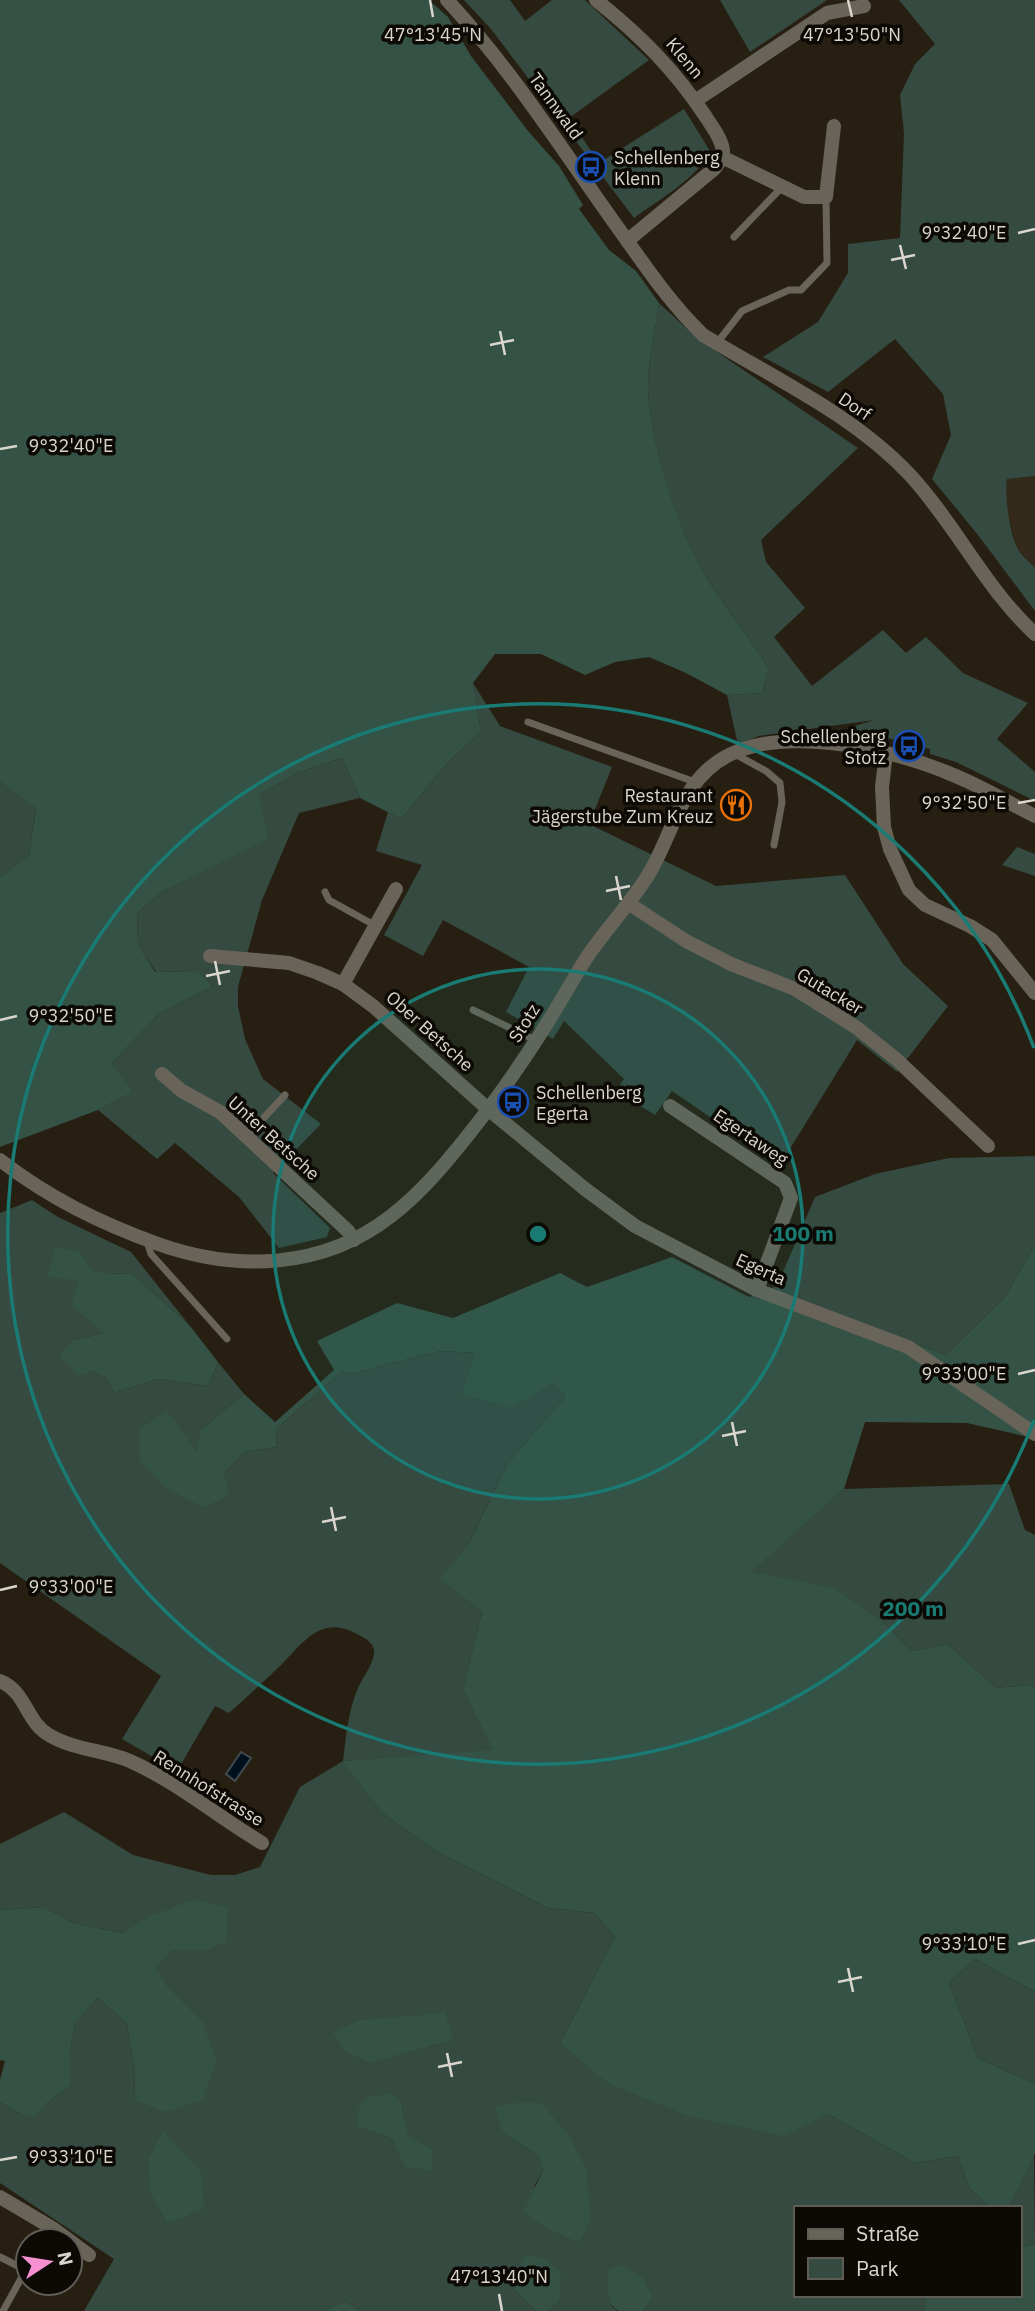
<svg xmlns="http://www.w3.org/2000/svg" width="1035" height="2311" viewBox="0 0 1035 2311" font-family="'IBM Plex Sans',sans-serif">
<rect width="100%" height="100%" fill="#272012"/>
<path fill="#342a1b" d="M1035,476v92l-18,-19 -9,-35 -3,-24 2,-11z"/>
<g fill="#354a41" fill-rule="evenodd">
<path d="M464,0h46l15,21 27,-21h33l64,60 -80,58 30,45 85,-54 26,42c-11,26 -53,50 -76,67l-143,-189z"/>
<path d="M720,0h107l-77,52z"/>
<path d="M899,0h136v476l-28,3c-3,15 3,59 12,72 4,6 11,11 16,17v43l-57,-76 -46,-56 19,-44 -8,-41 -48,-55 -67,53 -65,-35 55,-35 30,-49v-29l52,-6 4,-105 -4,-38 15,-31 20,-20z"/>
<path d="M659,303l39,36 160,109 -97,92 5,22 39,46 -31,29 38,49 71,-56 23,23 20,-16 37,36 65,30 -31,36 38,33v29l-79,-39 -26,-8v-5l-81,-21 25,-8 -115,16 -21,9 -11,-50 35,-2 7,-24c-18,-31 -42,-58 -61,-89 -29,-47 -61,-142 -60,-198 1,-27 8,-53 11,-79z"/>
<path d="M473,683l27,43 112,41 -23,57 127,62 129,-11 58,89 45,42 -51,66 -40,-32 -77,125 -108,-74 -17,24 -40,-24 9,-12 -60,-58 -11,18 -47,-27 23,-45 -86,-47 -20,36 -39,-21 38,-70 -46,-14 12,-39 13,7 48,-58 32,-29z"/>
<path d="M342,758l18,40 -61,15 -37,87 -24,87v19l7,33 18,40 58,45 -48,49 57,55 -3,9 -48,11 -40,-51 -64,-54 -18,16 -59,-49 33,-18 -19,-29 48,-50 53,-27 -15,-15 -42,1 -18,-26 -1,-33 26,-22 48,-25 48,-71 38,-22z"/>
<path d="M0,782l36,25 -7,48 -29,22z"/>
<path d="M1017,847l18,7v22l-33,-11z"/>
<path d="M1035,1156v89l-31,53 -58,57 -129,-48 -68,-10 28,-11 38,-89 60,-23 74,-16z"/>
<path d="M32,1200l26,17 73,35 59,74 -58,-53 -23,1 -16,-4 -14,-19 1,30 24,52 -30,7 19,31 14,8 7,14 44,-14 50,7 10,-24 26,32 -44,36 -4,22 -56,-23 84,44 21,-21 31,-5 1,-19 65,-56 8,2 90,-23 36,2 78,28 11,16 -57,66 -40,82 -27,34 41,33 -19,78 31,61 -150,10 37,51 55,39 112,57 46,5 21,24 -55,106 268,71 87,49 43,-7 11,32 22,20h-196v87h130l-1,16h-281l10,-12 -43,-2 2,10 5,4h-69l11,-9v-7l-44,-5 21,21h-175l-16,-10 -23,10h-238l30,-52 -114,-76v-81l18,11 16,4 12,-13 24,-18v-34l5,-31 23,-23 29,26 8,48 -1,28 67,-81 -34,-34 -13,-17 19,-18h35l-61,-33 -23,16 -50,-10 -30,-16 -44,3v-66l64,-32 69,43 78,20h24l25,-8 40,-80 43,-26c3,-24 5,-50 15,-73 5,-11 14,-22 16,-34 1,-10 -7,-15 -15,-19 -38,-22 -55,7 -79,31 -17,16 -34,32 -51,47l-14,-7 -38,65 -55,-32 39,-63 -161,-113v-350zM446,2013l6,28 -23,5zM402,2106l5,30 -8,15 -7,-12 -34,-13zM503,2133l83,35 -52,19 9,-17 -5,-15z"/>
<path d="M1009,1484l16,46 10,5v152l-6,-2 -33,3 -48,-44 -36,7 -28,-28 -134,-51 94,-83z"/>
<path d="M975,1959l60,33v92l-57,-26 -29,-75z"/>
<path d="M1034,2153l1,91 -16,4v-40h-11z"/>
</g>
<g fill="#345245">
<path d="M0,0h429l19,17 23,39 57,75 31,35 24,39 -4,4 30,41 27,21 23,32c-3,26 -10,52 -11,79 -1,55 31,151 60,198 19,31 43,58 61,89l-7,24 -35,2 -41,-22 -37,-16 -34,5 -30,13 -44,-21h-46l-22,29 8,49 -32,29 -48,58 -41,-21 -18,-40 -45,15 -38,22 9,44 -105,52 -26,22 1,32 17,27 43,-1 15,15 -53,27 -48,50 20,29 -34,18 -98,37v-270l29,-22 7,-47 -36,-26z"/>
<path d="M1035,1245v187l-2,6 -66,-15 -102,-1 -21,67 -93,83 83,16 50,35 28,28 36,-7 48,44 33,-3 6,2v305l-60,-33 -26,24 29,75 57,26v69l-27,55h-17l-22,-20 -11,-32 -43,7 -87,-49 -45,22 -97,-21 -78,-32 -48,-40 55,-106 -21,-24 -46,-5 -112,-57 -55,-39 -38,-51 150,-11 -30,-60 19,-78 -42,-33 28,-34 40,-82 57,-66 -11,-15 -43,26 -49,-14 13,-41 -35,-2 -90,23 -8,-2 -65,56 -1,19 -31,5 -21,21 5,22 -25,13 -38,-20 -26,-27v-32l27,-18 29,40 4,-21 44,-36 31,28 59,-52 -17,-29 80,-38 56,15 107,-45 27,14 85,-30 77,40 68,10 129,48 58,-57z"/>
<path d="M55,1247l24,4 14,19 17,4 22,-1 58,53 28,36 -10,24 -50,-7 -44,14 -7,-14 -14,-8 -14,5 -20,-21 15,-15 30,-7 -33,-28 8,-24 -31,-5z"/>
<path d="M193,1900l35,7 -2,34 -18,9h-35l-18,18 12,17 34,34 16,42 -15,39 -36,12 -32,-12 1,-28 -8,-48 -29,-26 -23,24 -5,30v34l-24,18 -12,14 -16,-5 -18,-11v-22l5,-19 -5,-1v-150l44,-3 30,16 49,10 24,-16z"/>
<path d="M446,2013l7,28 -24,5 -59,17 -25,-12 -12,-19 28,-12z"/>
<path d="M394,2094l8,12 6,30 25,14 -2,20 -26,-3 -13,-28 -35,-13 2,-19 9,-11z"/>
<path d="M514,2103h27l28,33 17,32 5,50 -11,24c-23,-7 -39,-16 -56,-31l19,-41 -5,-15 -35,-22 -8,-26z"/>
<path d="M163,2131l38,41 3,37 -37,14 -17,-31 -1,-33z"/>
<path d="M1035,2244v67h-111l1,-16h94v-47z"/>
<path d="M526,2254l18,5 17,13 -2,30 -11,9h-12l-21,-21 -3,-11z"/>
<path d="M622,2265l21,13 10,21 -10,12c-7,0 -17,0 -24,0 -13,-3 -12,-32 -10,-42z"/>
<path d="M345,2301l16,10h-39z"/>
</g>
<path fill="#00101d" stroke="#414b52" stroke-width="2" d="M241,1752l10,6 -16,23 -9,-7z"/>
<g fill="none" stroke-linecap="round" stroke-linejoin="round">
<g stroke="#696459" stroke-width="7">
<path d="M734,237l48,-50"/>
<path d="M717,343l25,-32 47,-21h12l26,-27 -1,-66"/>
<path d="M528,722l167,60"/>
<path d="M733,753l33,18 14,12 2,19 -8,43"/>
<path d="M325,892l4,8 47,26"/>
<path d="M473,1010l62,30"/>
<path d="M247,1136l38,-41"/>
<path d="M147,1241l4,13 76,85"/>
<path d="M46,2241l8,-12"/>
<path d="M0,2257l26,13"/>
<path d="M3,2311l25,-45"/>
</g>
<g stroke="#696459" stroke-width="14">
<path d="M596,0c45,36 78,69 110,117 6,10 16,22 17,34 0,8 -5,13 -9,18l-87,72"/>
<path d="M695,101l132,-88 37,-7"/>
<path d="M722,157l82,40h22l8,-71"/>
<path d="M886,753l-4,34 2,40 6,22 19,41 16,15 45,21 22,14 43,53"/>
<path d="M628,903l58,38 45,23 64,25 62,39 39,31 92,87"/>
<path d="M210,956l79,7 29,10 25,11 30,22 115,103 97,80 50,37 122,64 151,57 127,87"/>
<path d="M343,984l53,-95"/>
<path d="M162,1074l20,17 38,21 128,119 6,9"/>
<path d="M670,1106l115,77 6,15 -34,92"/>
<path d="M0,1681c26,10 26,41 49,54 25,15 55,15 81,26 47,21 88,56 132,82"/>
<path d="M0,2197l54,32 35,26"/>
</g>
<g stroke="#696459" stroke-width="14">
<path d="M447,0c68,73 121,159 179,239 24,34 47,67 77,96 70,43 150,79 207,140 46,50 75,113 125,159"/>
<path d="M0,1160c49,38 100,63 158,84 79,28 165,25 233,-28 30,-23 55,-53 78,-82 28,-35 53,-71 77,-109 14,-22 27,-46 41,-68 19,-28 42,-52 60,-80 27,-43 33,-99 84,-123 61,-29 168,-3 227,23 26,11 51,26 77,39"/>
</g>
</g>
<path fill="none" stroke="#dad6cd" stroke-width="2.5" d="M430,0l3,17M848,0l4,17M1018,233l17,-4M900,245l6,24M891,260l24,-5M500,331l5,24M490,345l24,-5M0,449l17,-3M1018,803l17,-3M616,876l5,24M606,891l24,-5M215,961l5,24M206,976l24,-5M0,1020l17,-4M1018,1374l17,-4M732,1422l5,24M722,1436l24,-5M331,1507l5,24M322,1522l24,-5M0,1590l17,-4M1018,1944l17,-4M848,1968l5,24M838,1982l24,-5M447,2053l5,24M438,2067l24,-5M0,2160l17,-3M499,2294l3,17"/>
<circle cx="538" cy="1234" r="265" fill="#197b73" fill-opacity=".12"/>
<g fill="none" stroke="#197b73" stroke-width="3.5">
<circle cx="538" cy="1234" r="265"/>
<path d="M1034 1420A530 530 0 1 1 1034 1048"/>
</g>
<defs>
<g id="bus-ring" transform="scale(1.575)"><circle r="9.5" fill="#0d0a05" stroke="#1a4fb4" stroke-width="1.5"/><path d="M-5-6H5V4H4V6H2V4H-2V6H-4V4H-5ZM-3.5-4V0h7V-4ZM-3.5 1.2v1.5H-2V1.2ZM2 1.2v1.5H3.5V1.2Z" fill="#1a4fb4"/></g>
<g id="restaurant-ring" transform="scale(1.575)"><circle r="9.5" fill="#0d0a05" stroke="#e8710a" stroke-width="1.5"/><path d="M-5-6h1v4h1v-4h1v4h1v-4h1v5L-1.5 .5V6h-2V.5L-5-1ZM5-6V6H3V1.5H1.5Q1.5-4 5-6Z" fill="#e8710a"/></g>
</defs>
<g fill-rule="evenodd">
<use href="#bus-ring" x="591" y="167"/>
<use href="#bus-ring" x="909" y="746"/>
<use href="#restaurant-ring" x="736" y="805"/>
<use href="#bus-ring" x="513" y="1102"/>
</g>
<g text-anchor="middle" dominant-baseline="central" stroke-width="7" stroke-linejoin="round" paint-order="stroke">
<g font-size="18" fill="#dad6cd" stroke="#0d0a05">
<text transform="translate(685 58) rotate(50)">Klenn</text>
<text transform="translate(556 106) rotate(54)">Tannwald</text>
<text transform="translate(855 406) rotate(34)">Dorf</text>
<text transform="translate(830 991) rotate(31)">Gutacker</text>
<text transform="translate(524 1023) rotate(-58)">Stotz</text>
<text transform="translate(430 1031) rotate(42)">Ober Betsche</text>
<text transform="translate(751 1137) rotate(34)">Egertaweg</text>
<text transform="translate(274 1138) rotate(42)">Unter Betsche</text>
<text transform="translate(761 1269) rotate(24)">Egerta</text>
<text transform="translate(209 1788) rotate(32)">Rennhofstrasse</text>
</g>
<g font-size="18" fill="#dad6cd" stroke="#0d0a05" text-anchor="start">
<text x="614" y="157">Schellenberg<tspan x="614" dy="21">Klenn</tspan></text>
<text x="886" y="736" text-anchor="end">Schellenberg<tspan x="886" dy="21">Stotz</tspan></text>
<text x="713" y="795" text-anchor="end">Restaurant<tspan x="713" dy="21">Jägerstube Zum Kreuz</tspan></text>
<text x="536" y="1092">Schellenberg<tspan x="536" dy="21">Egerta</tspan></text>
</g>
</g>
<g font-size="18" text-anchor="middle" fill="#dad6cd" stroke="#0d0a05" stroke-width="7" stroke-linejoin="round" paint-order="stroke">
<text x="433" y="41">47°13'45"N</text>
<text x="852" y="41">47°13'50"N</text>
<text x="964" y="239">9°32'40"E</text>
<text x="71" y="452">9°32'40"E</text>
<text x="964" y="809">9°32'50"E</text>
<text x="71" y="1022">9°32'50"E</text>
<text x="964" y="1380">9°33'00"E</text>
<text x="71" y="1593">9°33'00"E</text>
<text x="964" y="1950">9°33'10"E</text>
<text x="71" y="2163">9°33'10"E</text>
<text x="499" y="2283">47°13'40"N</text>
</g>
<circle cx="538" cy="1234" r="10" fill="#197b73" stroke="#0d0a05" stroke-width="3.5"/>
<g font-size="21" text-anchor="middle" font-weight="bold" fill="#197b73" stroke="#0d0a05" stroke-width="7" stroke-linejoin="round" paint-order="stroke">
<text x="803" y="1241">100 m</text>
<text x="913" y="1616">200 m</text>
</g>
<rect x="794" y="2206" width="228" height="91" fill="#0d0a05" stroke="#5f5c55" stroke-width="2"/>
<rect x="808" y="2229" width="35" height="10" fill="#696459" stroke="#5f5c55" stroke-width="2"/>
<text x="856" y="2241" font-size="21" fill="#dad6cd">Straße</text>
<rect x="808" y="2258" width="35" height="21" fill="#354a41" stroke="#5f5c55" stroke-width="2"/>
<text x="856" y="2276" font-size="21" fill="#dad6cd">Park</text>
<g transform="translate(49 2262) rotate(78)"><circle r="33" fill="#0d0a05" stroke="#5f5c55" stroke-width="2"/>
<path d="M0-5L12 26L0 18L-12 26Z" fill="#f690d0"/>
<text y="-10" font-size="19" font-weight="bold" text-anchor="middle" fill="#dad6cd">N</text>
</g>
</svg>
